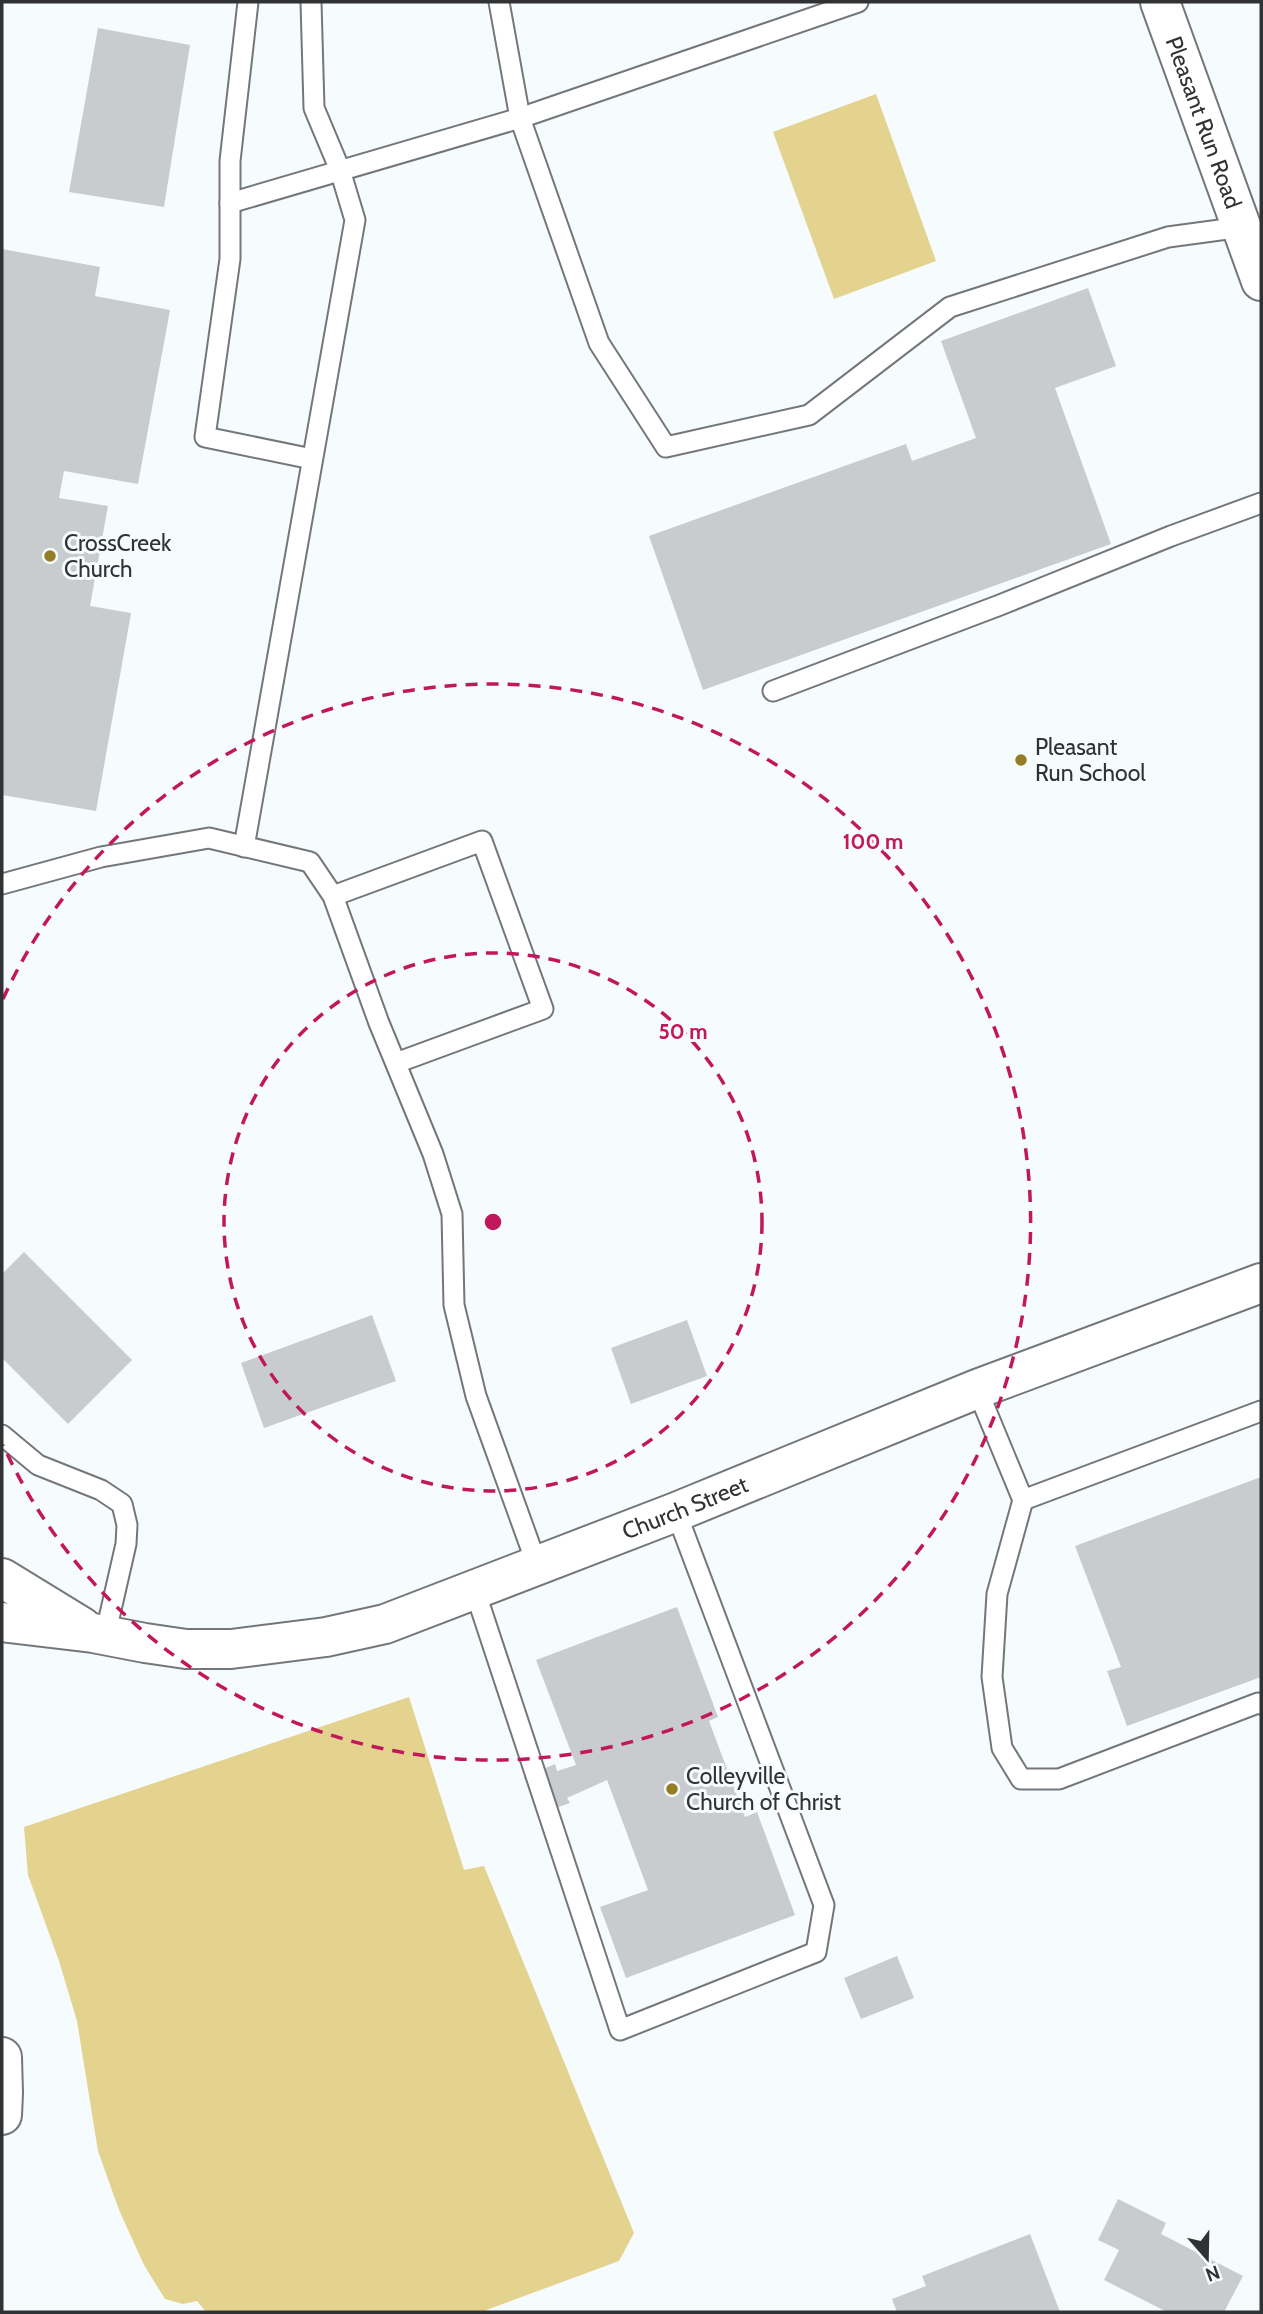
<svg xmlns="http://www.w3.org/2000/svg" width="1263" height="2314" viewBox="0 0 1263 2314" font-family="Cabin,sans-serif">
<rect width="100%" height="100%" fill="#f6fbfe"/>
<g fill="#e4d28f">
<path d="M876,94l60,167 -102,38 -61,-167z"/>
<path d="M409,1697l55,173 20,-4 150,367 -15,28 -138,51h-275l-9,-11 -14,3 -18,-5 -21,-34 -25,-55 -21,-59 -21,-130 -18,-60 -31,-86 -4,-48z"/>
</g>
<g fill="#c8cccf">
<path d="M98,28l92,17 -26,162 -95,-15z"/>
<path d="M2,249l98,18 -5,29 75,14 -32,174 -74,-13 -5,27 49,8 -18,100 41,7 -35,198 -94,-16z"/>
<path d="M1088,288l28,78 -61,22 56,156 -408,146 -54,-154 257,-92 6,17 64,-23 -35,-97z"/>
<path d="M24,1252l108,108 -64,64 -66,-66v-84z"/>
<path d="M372,1315l24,66 -132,47 -23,-65z"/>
<path d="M687,1320l20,56 -76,28 -20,-56z"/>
<path d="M1261,1477v200l-134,49 -20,-55 14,-4 -46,-121z"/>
<path d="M677,1607l41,110 -9,4 36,96 12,-5 38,103 -169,63 -26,-71 48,-17 -41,-110 -40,18 3,5 -31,11 -15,-37 31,-13 2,7 19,-6 -40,-105z"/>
<path d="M897,1956l17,42 -53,21 -17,-41z"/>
<path d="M1118,2199l48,24 -5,11 82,42 -19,36h-57l-63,-32 15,-30 -21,-10z"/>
<path d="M1030,2234l30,78h-163l-5,-13 34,-13 -4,-10z"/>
</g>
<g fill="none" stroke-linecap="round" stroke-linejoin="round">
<g stroke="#74777a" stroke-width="23">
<g id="lane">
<path d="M248,2l-18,159v98l-25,178 107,22"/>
<path d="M499,2l21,116 79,225 67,104 143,-32 141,-108 218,-70 74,-10"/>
<path d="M230,203l290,-85 338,-116"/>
<path d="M773,691l227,-86 171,-69 90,-33"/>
<path d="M244,847l111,-627 -15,-50 -26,-62 -3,-106"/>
<path d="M2,884l99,-27 108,-19 101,24 23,34 46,127 54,131 19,60 2,91 22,91 61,169"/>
<path d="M333,896l149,-55 61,168 -147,54"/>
<path d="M977,1389l46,111 238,-89"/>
<path d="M2,1435l36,30 63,25 21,14 5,21 -1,19 -21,92"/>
<path d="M1023,1500l-26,94 -5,83 10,71 19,31h38l199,-76 3,1"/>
<path d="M475,1591l145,439 196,-78 8,-47 -148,-393"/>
</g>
</g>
<g stroke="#74777a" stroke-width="42">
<path id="street" d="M2,2057l1,36 -1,22"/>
</g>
<g stroke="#74777a" stroke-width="42">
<g id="secondary">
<path id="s1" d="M1160,2l101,279"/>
<path d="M2,1578l80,49"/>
<path id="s2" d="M2,1622l91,11 52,10 41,6h45l95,-12 59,-13 291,-112 301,-123 284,-106"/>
</g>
</g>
<use href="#lane" stroke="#fff" stroke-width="19"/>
<use href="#street" stroke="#fff" stroke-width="38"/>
<use href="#secondary" stroke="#fff" stroke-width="38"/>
</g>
<g fill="none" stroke="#c2185b" stroke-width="3.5" stroke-dasharray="12 9">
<circle cx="493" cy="1222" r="269"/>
<path d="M3 999A538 538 0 1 1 3 1445"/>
</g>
<g fill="#937d25" stroke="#f6fbfe" stroke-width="2.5">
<circle cx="50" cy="556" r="7"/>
<circle cx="1021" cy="760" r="7"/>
<circle cx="672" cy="1789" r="7"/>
</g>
<g text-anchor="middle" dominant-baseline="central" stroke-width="6" stroke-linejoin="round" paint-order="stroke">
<g font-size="23" fill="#303233" stroke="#f6fbfe">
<text stroke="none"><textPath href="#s1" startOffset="128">Pleasant Run Road</textPath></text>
<text stroke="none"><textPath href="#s2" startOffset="709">Church Street</textPath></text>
</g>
<g font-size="23" fill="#303233" stroke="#f6fbfe" text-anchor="start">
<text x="64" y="543">CrossCreek<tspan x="64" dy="26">Church</tspan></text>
<text x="1035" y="747">Pleasant<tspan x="1035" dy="26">Run School</tspan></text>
<text x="686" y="1776">Colleyville<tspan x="686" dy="26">Church of Christ</tspan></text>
</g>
</g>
<circle cx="493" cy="1222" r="10" fill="#c2185b" stroke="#f6fbfe" stroke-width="3.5"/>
<g font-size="21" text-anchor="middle" font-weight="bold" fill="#c2185b" stroke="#f6fbfe" stroke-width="6" stroke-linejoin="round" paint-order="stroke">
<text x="873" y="849">100 m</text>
<text x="683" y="1039">50 m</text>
</g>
<rect width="1263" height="2314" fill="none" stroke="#303233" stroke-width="7"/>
<g transform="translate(1207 2258) rotate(160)" stroke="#f6fbfe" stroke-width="5" paint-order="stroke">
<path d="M0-5L12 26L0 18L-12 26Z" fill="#303233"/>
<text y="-10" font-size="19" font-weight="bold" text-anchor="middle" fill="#303233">N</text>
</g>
</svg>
